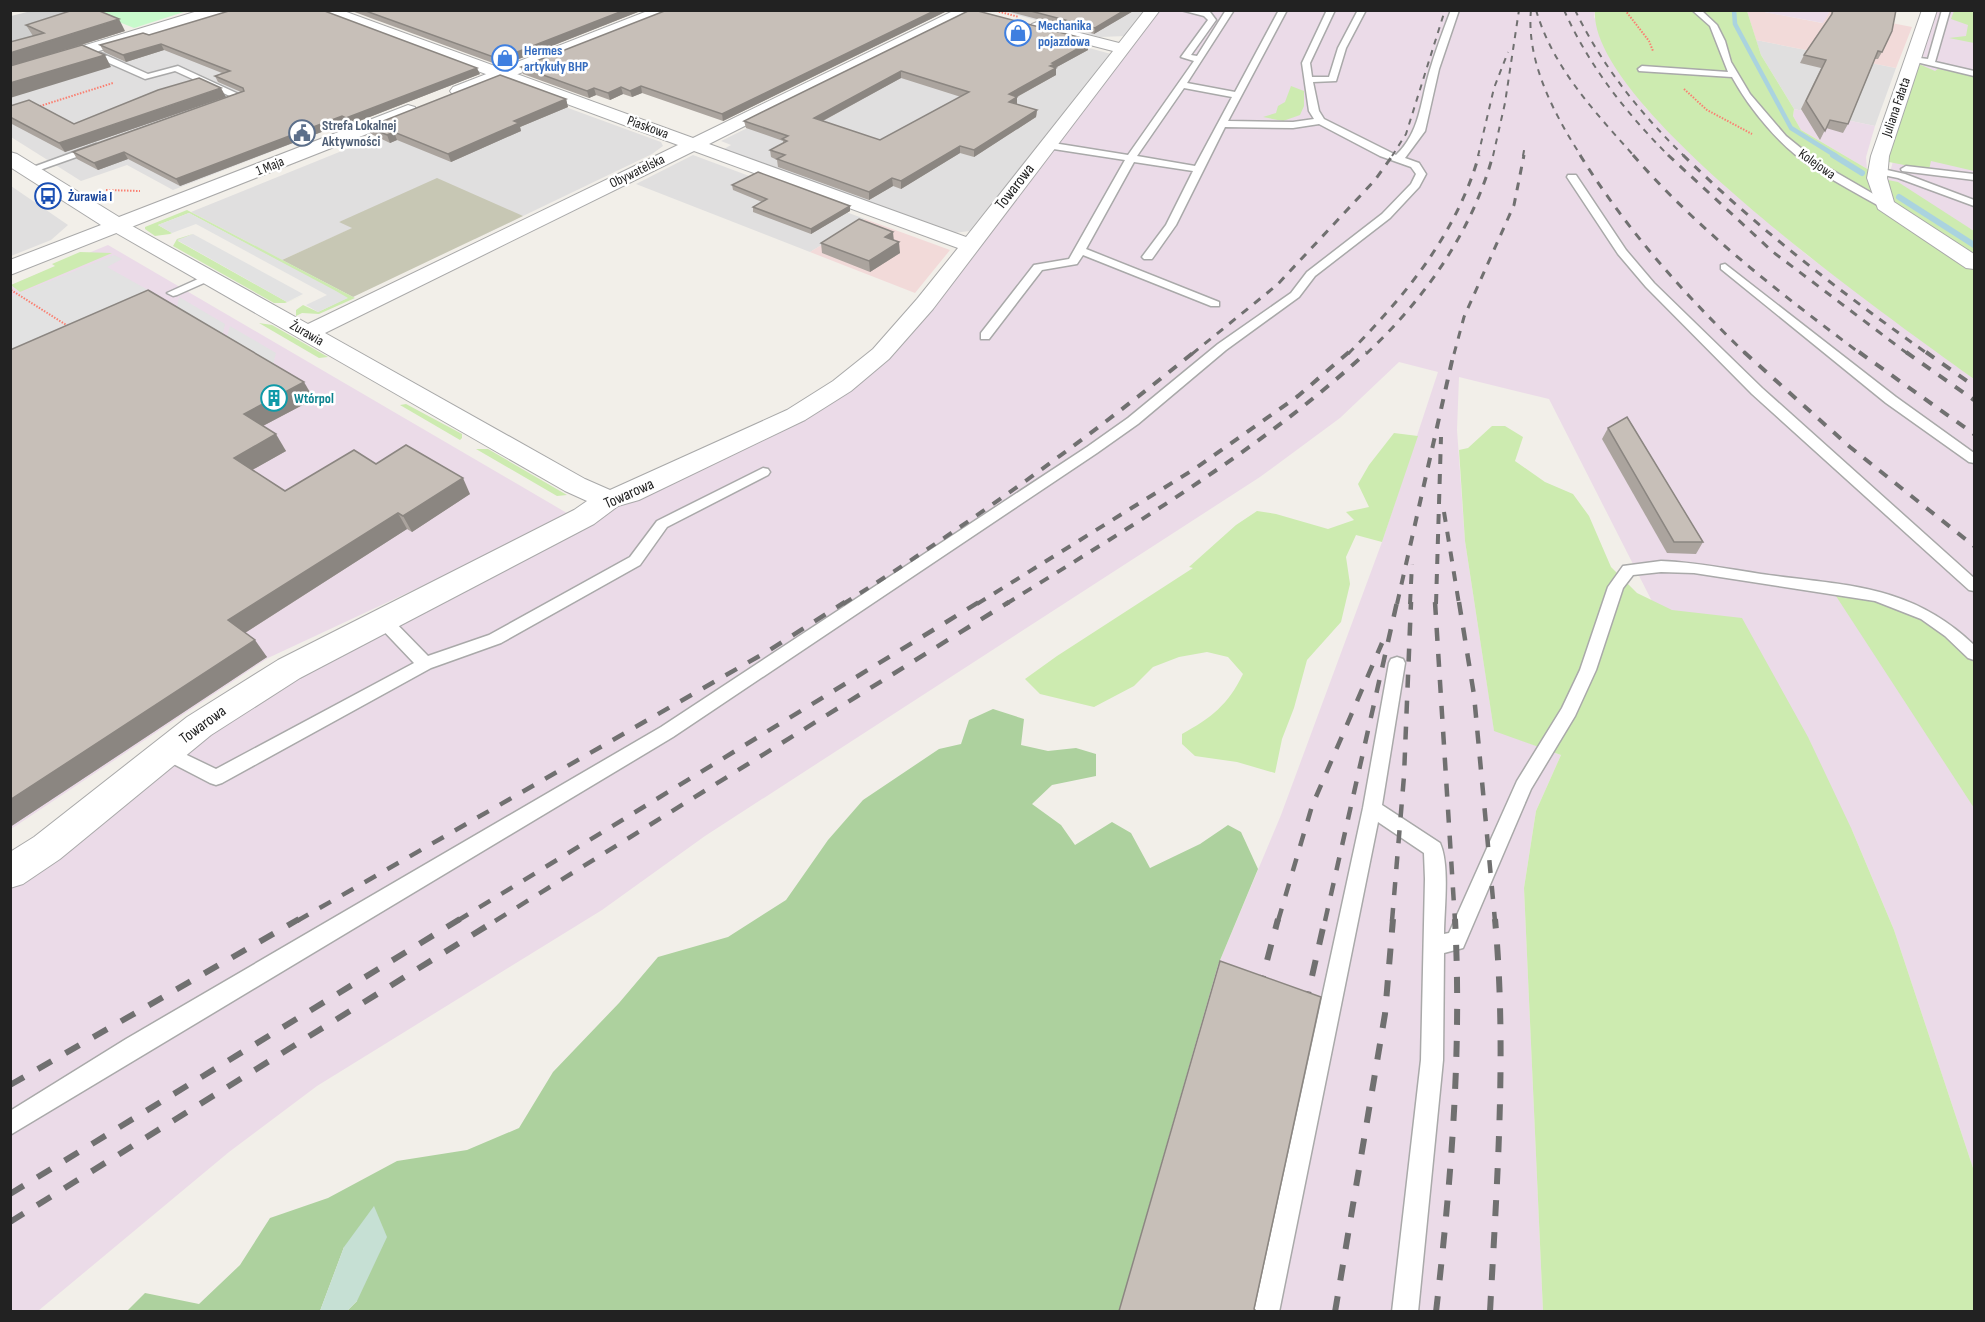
<svg xmlns="http://www.w3.org/2000/svg" width="1985" height="1322" viewBox="0 0 1985 1322" font-family="'Sofia Sans Condensed',sans-serif">
<rect width="100%" height="100%" fill="#f2efe9"/>
<g fill="#e0dfdf">
<path d="M239,10l232,64 -298,116 -46,-25 -46,16 -70,-44 -1,-57z"/>
<path d="M1002,11h144l-20,25 -26,1z"/>
<path d="M976,17l135,37 -141,177 -16,2 -230,-84 7,-4 -10,-4 250,-123z"/>
<path d="M1756,40l140,28 -21,58 -81,-17 -33,-54z"/>
<path d="M505,85l156,57 2,4 -11,8 -177,85 -136,-18 14,7 -71,32 -91,-48z"/>
<path d="M693,155l172,64 -55,33 -174,-68z"/>
<path d="M11,186l57,39 -17,15 -40,16z"/>
</g>
<g fill="#f2dad9">
<path d="M1747,11h12l63,12 8,-12 82,16 -16,41 -140,-28z"/>
<path d="M865,219l85,31 -35,43 -105,-41z"/>
</g>
<g fill="#ebdbe8">
<path d="M1826,10l4,1 -7,12 -64,-12z"/>
<path d="M1155,11h440l-1,6 51,90 51,51 67,60 44,37 167,124v792l-80,-241 -42,-100 -192,-213 -111,-218 -90,-22 -2,53 8,111 29,189 67,25 -25,56 -12,77 19,423h-424l99,-346 63,-150 101,-273 56,-170 -39,-10 -59,56 -80,59 -555,359 -103,74 -285,176 -88,66 -191,159 -27,1v-437l189,-147 665,-357z"/>
<path d="M1933,11h41v220l-86,-51z"/>
<path d="M1794,109l81,17 -9,31 1,12 -66,-39 -8,-14z"/>
<path d="M108,245l464,271 -304,142 -257,171v-544z"/>
</g>
<path fill="#d0d0d0" d="M31,11h41l50,21 -111,33v-49z"/>
<path fill="#c7c7b4" d="M437,178l86,38 -170,81 -71,-37 70,-32 -13,-6z"/>
<g fill="#cdebb0">
<path d="M1595,11h152l14,44 33,54 -1,7 8,14 68,40 3,30 102,68v111c-79,-57 -385,-271 -379,-368z"/>
<path d="M1954,11h20v32l-25,-5 17,-2 2,-11 -17,-6z"/>
<path d="M1919,64l16,7 3,-2 36,7v95l-43,-10 -2,9 -40,-8 -1,-4z"/>
<path d="M1291,86l13,5v15l-4,9 -17,6 -20,-4 13,-4 2,-7 7,-4z"/>
<path d="M1888,180l10,2 76,49v26l-70,-45 -12,-11z"/>
<path d="M187,210l168,88 -36,16 -17,-1 -6,3v-6l7,-5 15,7 29,-14 -158,-85 -31,12 14,8 -2,1 -15,2 -10,-7v-2z"/>
<path d="M193,234l-15,7 109,61 17,-7 -19,8h-11l-101,-57 4,-7z"/>
<path d="M80,252l32,1 -92,39 -9,-7 44,-19 -3,-2z"/>
<path d="M259,323l13,2 56,32 -9,1z"/>
<path d="M406,404l56,30v4l-2,2 -60,-35z"/>
<path d="M1492,426h13l18,11 -8,24 30,21 28,12 16,22 22,51 26,26 35,17 70,8 66,119 44,93 42,100 80,241v140h-431l-19,-423 12,-77 25,-56 -67,-24 -29,-190 -6,-91 9,-2z"/>
<path d="M1394,433l24,3 -36,106 -26,-7 -10,22 4,27 -9,38 -34,38 -13,48 -12,31 -7,34 -38,-11 -42,-6 -13,-12v-10c29,-16 46,-29 61,-60l-15,-17 -21,-5 -28,5 -26,10 -19,19 -40,21 -54,-13 -15,-15 32,-23 136,-88 -4,-1 47,-42 21,-14 19,3 52,15 26,-9 -8,-8 23,-5 -11,-23 11,-19z"/>
<path d="M476,449h12l79,46 -10,1z"/>
<path d="M1834,593c58,8 99,24 140,68v147z"/>
</g>
<path fill="#add19e" d="M993,709l31,10 -3,26 27,6 28,-3 20,6v22l-44,9 -20,19 29,21 14,20 37,-23 19,11 19,35 50,-24 28,-19 13,7 17,37 -40,96 -99,346h-772l10,-10 -13,-54 -24,64 -194,1 19,-19 54,11 41,-39 30,-47 58,-20 69,-37 70,-11 52,-22 34,-56 66,-69 39,-46 70,-20 58,-37 42,-60 35,-40 76,-51 22,-5 8,-24z"/>
<path fill="#c6e0d4" d="M374,1206l13,31 -30,64 -10,10h-27l24,-64z"/>
<path fill="#c8facc" d="M190,10l-56,18 -42,-17z"/>
<g fill="#e2e2e2">
<path d="M189,213l147,78 12,7 -30,14 -12,-7 21,-10 -131,-71 -24,9 -14,-8z"/>
<path d="M193,234l110,60 -16,8 -110,-62z"/>
<path d="M114,255l8,4 -15,8 50,28 -146,65v-63z"/>
<path d="M179,297l46,27 -2,9 -11,2 -14,-15 -8,1 1,-5 -8,1 1,-6 -8,2z"/>
<path d="M230,326l46,27 -3,12 -48,-22z"/>
</g>
<g fill="none" stroke-linecap="round" stroke-linejoin="round">
<path stroke="#aad3df" stroke-width="4.5" d="M1734,10l1,14 56,104 45,28"/>
<g stroke="#aad3df" stroke-width="6">
<path d="M1833,155l29,18"/>
<path d="M1899,197l75,48"/>
</g>
<g stroke="#a9a9a9" stroke-width="3">
<g id="service">
<path d="M1181,10l29,2 6,8 -25,35 6,1 29,-46h8l-47,73 48,9 44,-82h8l-59,111 65,1 21,-3 -5,-8 -7,-48 25,-53h8l-25,53 2,14h17l9,-29 20,-38h8l-20,38 -10,33 -23,1 6,29 5,8 72,36c24,-23 24,-51 33,-82 6,-21 14,-42 22,-63h8l-20,59 -14,62 -20,27 14,5 7,11 -7,13 -29,31 -75,58 -16,21 -73,53 -88,74 -41,29 -424,284 -663,398v-24l116,-72 535,-312 426,-280 41,-29 90,-74 73,-51 16,-21 75,-58 29,-30 5,-10 -5,-7 -31,-11 -61,-32 -26,4 -68,-1 -49,98 -24,34h-8l-2,-2 24,-32 27,-54 -59,-9 -48,87 133,53v4h-8l-128,-51 -6,9 -35,6 -53,69h-8v-6l53,-68 35,-6 56,-99 -78,-12 -5,-3 5,-3 81,13 66,-94 -13,-4 27,-37 -4,-4zM1184,88l48,9 -37,69 -58,-10z"/>
<path d="M1692,10h9l16,15 8,16 6,21 19,32 36,42 32,26 71,41v4h-8c-23,-13 -46,-25 -69,-40 -32,-21 -61,-56 -80,-90l-93,-6 -1,-2 4,-3 86,6 -18,-46z"/>
<path d="M1942,10h8l-15,52 39,9v5l-66,-16 4,-3 16,2z"/>
<path d="M84,48h6l58,26 30,-8 67,31 -17,7h-6v-4l10,-3 -57,-26 -30,8 -61,-27z"/>
<path d="M96,144l3,1v4l-65,23 -9,-2z"/>
<path d="M1906,166l68,8v6l-72,-9 -1,-2z"/>
<path d="M1878,168l27,6 69,26v6l-76,-28 -24,-5v-4z"/>
<path d="M1568,175h8l50,75 28,33 108,105 212,190v13l-5,-1 -217,-196 -106,-107 -28,-33 -51,-77z"/>
<path d="M1725,264l171,133 78,56v10l-5,-1 -83,-59 -165,-134v-4z"/>
<path d="M209,274l6,3 -2,2 -36,16 -4,1 -6,-3z"/>
<path d="M763,468l5,1 2,3 -2,3 -101,52 -27,38 -139,78 -70,25 -209,115 -6,2 -6,-2 -50,-26 -3,-5 3,-5 6,-2 50,24 198,-106 -38,-40 -2,-4 2,-4h12l40,41 61,-21 141,-78 27,-36z"/>
<path d="M1661,561c34,1 67,8 100,13 83,12 148,9 213,71v15l-6,-2 -23,-22 -24,-17 -46,-18 -181,-28 -33,-1 -28,3 -10,13 -27,82 -21,46 -44,73 -68,159 -19,5 -1,107 -25,252h-26l29,-252 4,-181 -1,-26 -46,-31 -99,490h-25l109,-504 26,-145 2,-4 6,-2 6,2 2,4 -23,142 58,38c10,22 4,67 4,91l5,-1 68,-152 45,-73 18,-38 28,-83 15,-21z"/>
</g>
</g>
<g stroke="#a9a9a9" stroke-width="2">
<g id="minor">
<path d="M201,10h25l-2,3 -214,65v-10z"/>
<path d="M319,10h22l352,128 262,-128h20l-266,134 257,93 147,-186 -81,-21 -3,-3 3,-3 5,-2 82,21 26,-33h15l-227,299 -44,50 -38,32 -46,29 -166,80 -21,6 -24,18 -294,154 -89,57 -151,124 -37,25 -13,4v-36l24,-15 153,-120 91,-57 296,-150 13,-9 -22,-10 -454,-261 -3,-4 3,-4h14l183,102 370,-179 -357,-132zM694,151l264,97 -41,51 -44,50 -40,32 -46,29 -177,80 -25,-11 -260,-146z"/>
<path d="M1922,10h15l-48,146 -2,22 7,24 80,52v15l-8,-1 -88,-59 -11,-31 4,-22z"/>
</g>
</g>
<g stroke="#a9a9a9" stroke-width="2">
<g id="tertiary">
<path d="M650,10h23l-2,3 -206,82h-12l-3,-4 3,-4z"/>
<path d="M408,105l7,2 2,4 -2,4 -405,160v-15l91,-35 -91,-58v-15l7,2 102,63z"/>
</g>
</g>
<g stroke="#fa8072" stroke-width="2" stroke-dasharray="1.5 1.5" stroke-linecap="butt">
<path d="M993,10l26,7"/>
<path d="M1625,10l24,31 4,10"/>
<path d="M1963,11h11"/>
<path d="M1684,89l23,21 45,24"/>
<path d="M37,107l76,-24"/>
<path d="M106,190l34,1"/>
<path d="M11,290l60,38"/>
</g>
<use href="#service" fill="#fff" fill-rule="evenodd"/>
<use href="#minor" fill="#fff" fill-rule="evenodd"/>
<use href="#tertiary" fill="#fff" fill-rule="evenodd"/>
<g stroke="#707070" stroke-width="2" stroke-dasharray="6 6" stroke-linecap="butt">
<path d="M1531,10c-5,51 23,104 50,146"/>
<path d="M1536,10c17,58 59,102 98,146"/>
<path d="M1564,10c25,56 62,103 105,146"/>
<path d="M1575,10c27,56 65,103 109,146"/>
<path d="M1392,156l14,-22 39,-124"/>
<path d="M1478,156l16,-68 14,-36"/>
<path d="M1493,156l12,-53 14,-93"/>
<path d="M1523,156l2,-11"/>
</g>
<g stroke="#707070" stroke-width="3" stroke-dasharray="8 8" stroke-linecap="butt">
<path d="M1580,155c46,74 103,138 166,199"/>
<path d="M1633,155c66,76 148,139 228,199"/>
<path d="M1668,155l105,97 135,102"/>
<path d="M1683,155c75,74 159,138 245,199"/>
<path d="M1192,354l85,-69 98,-105 18,-25"/>
<path d="M1348,354c57,-58 108,-119 131,-199"/>
<path d="M1366,354c58,-54 106,-122 127,-199"/>
<path d="M1454,354l10,-37 50,-112 10,-50"/>
</g>
<g stroke="#707070" stroke-width="4" stroke-dasharray="10 10" stroke-linecap="butt">
<path d="M1744,352l106,95 124,99"/>
<path d="M1859,352l115,82"/>
<path d="M1906,352l68,48"/>
<path d="M1926,352l48,34"/>
<path d="M1444,512l15,92"/>
<path d="M843,604c122,-77 239,-161 351,-252"/>
<path d="M977,604l219,-136 102,-72 51,-44"/>
<path d="M1006,604c125,-78 252,-152 361,-252"/>
<path d="M1397,604l57,-252"/>
<path d="M1410,604l2,-40"/>
<path d="M1436,604l5,-167"/>
</g>
<g stroke="#707070" stroke-width="4.5" stroke-dasharray="13 13" stroke-linecap="butt">
<path d="M1435,602l20,319"/>
<path d="M1459,602l15,93 21,226"/>
<path d="M297,921l471,-270 77,-49"/>
<path d="M457,921l522,-319"/>
<path d="M495,921l514,-319"/>
<path d="M1278,921l34,-115 70,-163"/>
<path d="M1325,921l72,-319"/>
<path d="M1392,921l12,-145 7,-174"/>
</g>
<g stroke="#707070" stroke-width="6" stroke-dasharray="16 16" stroke-linecap="butt">
<path d="M1259,991l19,-72"/>
<path d="M1305,1007l20,-88"/>
<path d="M10,1085l289,-166"/>
<path d="M10,1194l450,-275"/>
<path d="M10,1222l488,-303"/>
<path d="M1335,1312l50,-298 8,-95"/>
<path d="M1436,1312c15,-131 26,-261 19,-393"/>
<path d="M1490,1312c7,-131 17,-262 5,-393"/>
</g>
</g>
<g fill="#aba49e" fill-rule="evenodd">
<path d="M349,10h294l-142,56z"/>
<path d="M949,10l-226,111 -81,-28 -10,4 -9,-3 -13,6 -14,-5 -7,3 -66,-24 -2,-7z"/>
<path d="M970,10l107,30 11,10 -33,18h1v7l-39,22v7l20,6 -1,7 -62,40 -14,-4 -59,36 -8,-3 -24,14 -91,-33 -1,-7 -6,-3 -1,-7 13,-7v-2l-37,-13 -2,-7zM901,78l60,19 -81,43 -57,-19z"/>
<path d="M1003,10h132l-41,24z"/>
<path d="M1832,10h64l-14,42 -4,7h-3l-27,65 -5,9 -17,-5 -6,12 -19,-31 20,-41 -21,-5 4,-8 26,-37z"/>
<path d="M26,25l99,6 -53,17 39,19 -78,-31z"/>
<path d="M149,35l331,39 -131,51 -4,-2 -165,63 -52,-27 -30,11 -21,-11 -4,-7 168,-60 -23,-10 -3,-6 7,-3 -58,-23 -38,12 -22,-10 -4,-7z"/>
<path d="M226,97l-161,55 -55,-29v-17l64,18z"/>
<path d="M566,99l2,8 -48,20 1,4 -70,31 -54,-22 -7,3 -19,-9 -3,-7z"/>
<path d="M732,185l118,26 -39,23 -58,-22v-5l9,-5 -29,-12z"/>
<path d="M894,240l6,13 -30,19 -48,-19 -1,-10z"/>
<path d="M10,350l304,49 -51,27 23,25 -34,19 33,21 91,-27 94,30 -58,38 -5,-3 -162,104 22,24 -257,170z"/>
<path d="M1608,428l95,114 -7,12 -29,-1 -65,-114z"/>
</g>
<g fill="#8b8681">
<path d="M625,10h18l-142,56 -2,-7z"/>
<path d="M936,10h13l-226,111 -1,-7z"/>
<path d="M1125,10h10l-41,24 1,-6z"/>
<path d="M119,19l6,12 -115,36v-14z"/>
<path d="M1088,43v7l-33,18h1v7l-47,26v-7l43,-31z"/>
<path d="M161,44l3,6 -38,12 -3,-7z"/>
<path d="M105,55l6,12 -101,31v-15z"/>
<path d="M477,68l3,6 -131,51 -3,-7z"/>
<path d="M901,71v7l-86,47 -1,-7z"/>
<path d="M641,86l1,7 -10,4 -2,-6z"/>
<path d="M621,87l2,7 -13,6 -2,-7z"/>
<path d="M221,88l5,9 -161,55 -6,-9z"/>
<path d="M594,88l2,7 -7,3 -2,-7z"/>
<path d="M1017,97v7l-8,-2z"/>
<path d="M566,99l2,8 -48,20 1,4 -70,31 -3,-8 66,-33z"/>
<path d="M1037,110l-1,7 -62,40v-7z"/>
<path d="M342,116l3,7 -165,63 -4,-7z"/>
<path d="M394,132l3,8 -7,3 -3,-8z"/>
<path d="M960,146v7l-59,36v-8z"/>
<path d="M124,152l4,7 -30,11 -4,-7z"/>
<path d="M892,178l1,8 -24,14v-8z"/>
<path d="M850,206v5l-39,23v-5z"/>
<path d="M893,232l1,10 -9,-5z"/>
<path d="M899,242l1,11 -30,19 -1,-11z"/>
<path d="M304,382l10,17 -59,31 -11,-16z"/>
<path d="M276,434l10,17 -41,23 -11,-16z"/>
<path d="M463,478l7,16 -58,38 -9,-16z"/>
<path d="M398,513l9,16 -167,107 -12,-16z"/>
<path d="M255,640l12,17 -257,170v-27z"/>
</g>
<g fill="#c7bfb8" stroke="#8b8681" stroke-width="1.5" fill-rule="evenodd">
<path d="M73,10h24l22,9 -109,34v-11l34,-9 -18,-8z"/>
<path d="M232,10h90l155,58 -131,50 -4,-2 -166,63 -52,-27 -30,11 -21,-11 171,-61 -1,-3 -28,-12 15,-5 -69,-27 -38,11 -23,-10 43,-12 6,2z"/>
<path d="M363,10h262l-126,49z"/>
<path d="M667,10h269l-214,104 -81,-28 -11,5 -9,-4 -13,6 -14,-5 -7,3 -66,-24z"/>
<path d="M970,10h4l104,27 -4,2 14,4 -36,20 3,1 -5,2 6,2 -47,26 8,3 -8,5 28,8 -63,40 -14,-4 -59,35 -9,-3 -23,14 -92,-33 8,-4 -15,-5 17,-9 -5,-2 6,-3 -44,-15zM901,71l68,21 -89,48 -66,-22z"/>
<path d="M1027,10h98l-30,18z"/>
<path d="M1833,10h63l-4,21 -10,21 -4,-1 -30,73 -18,-4 -5,11 -19,-30 20,-41 -22,-5 28,-41z"/>
<path d="M82,45l23,10 -95,28v-17z"/>
<path d="M500,75l66,24 -52,22 5,2 -71,31 -54,-22 -7,3 -19,-8z"/>
<path d="M199,78l22,10 -162,55 -49,-26v-11l19,-6 45,24 84,-34z"/>
<path d="M758,172l92,34 -39,23 -58,-22 14,-8 -35,-14z"/>
<path d="M859,219l34,13 -8,5 14,5 -30,19 -48,-18z"/>
<path d="M148,290l156,92 -60,32 32,20 -42,24 51,33 69,-41 22,14 30,-19 57,33 -60,38 -5,-3 -170,107 27,20 -245,160v-450z"/>
<path d="M1627,417l76,125h-29l-66,-114z"/>
<path d="M1220,961l101,36 -67,312 2,2h-137z"/>
</g>
<defs>
<g id="shop-ring" transform="scale(1.35)"><circle r="9.5" fill="#fff" stroke="#3f7fe0" stroke-width="1.5"/><path d="M-5-2.5h2.3a2.7 3.5 0 0 1 5.4 0H5L5.5 6h-11ZM-1.5-2.5h3a1.5 2.3 0 0 0-3 0Z" fill="#3f7fe0"/></g>
<g id="civic-ring" transform="scale(1.35)"><circle r="9.5" fill="#fff" stroke="#5c6f8a" stroke-width="1.5"/><path d="M-.6-6.5H3V-4.5H.6V-3L4-1V1h2V6H-6V1h2V-1L-.6-3ZM-1.2 2.5V6h2.4V2.5Z" fill="#5c6f8a"/></g>
<g id="bus-ring" transform="scale(1.35)"><circle r="9.5" fill="#fff" stroke="#1a4fb4" stroke-width="1.5"/><path d="M-5-6H5V4H4V6H2V4H-2V6H-4V4H-5ZM-3.5-4V0h7V-4ZM-3.5 1.2v1.5H-2V1.2ZM2 1.2v1.5H3.5V1.2Z" fill="#1a4fb4"/></g>
<g id="building-ring" transform="scale(1.35)"><circle r="9.5" fill="#fff" stroke="#0f9aa8" stroke-width="1.5"/><path d="M-4-6H4V6H1V3H-1V6H-4ZM-2.5-4.3h1.7v1.8h-1.7ZM.8-4.3h1.7v1.8H.8ZM-2.5-1h1.7V.8h-1.7ZM.8-1h1.7V.8H.8Z" fill="#0f9aa8"/></g>
</defs>
<g fill-rule="evenodd">
<use href="#shop-ring" x="1018" y="33"/>
<use href="#shop-ring" x="505" y="58"/>
<use href="#civic-ring" x="302" y="133"/>
<use href="#bus-ring" x="48" y="196"/>
<use href="#building-ring" x="274" y="398"/>
</g>
<g text-anchor="middle" dominant-baseline="central" stroke-width="5" stroke-linejoin="round" paint-order="stroke">
<g font-size="14" font-weight="bold" fill="#366cbe" stroke="#fff" text-anchor="start">
<text x="1038" y="25">Mechanika<tspan x="1038" dy="16">pojazdowa</tspan></text>
<text x="524" y="50">Hermes<tspan x="524" dy="16">artykuły BHP</tspan></text>
</g>
<g font-size="14" fill="#222" stroke="#fff">
<text transform="translate(1896 107) rotate(-71)">Juliana Fałata</text>
<text transform="translate(648 127) rotate(20)">Piaskowa</text>
<text transform="translate(1817 164) rotate(35)">Kolejowa</text>
<text transform="translate(270 166) rotate(-22)">1 Maja</text>
<text transform="translate(637 171) rotate(-26)">Obywatelska</text>
<text transform="translate(307 333) rotate(30)">Żurawia</text>
</g>
<g font-size="14" font-weight="bold" fill="#4e5e75" stroke="#fff" text-anchor="start">
<text x="322" y="125">Strefa Lokalnej<tspan x="322" dy="16">Aktywności</tspan></text>
</g>
<g font-size="14" font-weight="bold" fill="#164399" stroke="#fff" text-anchor="start">
<text x="68" y="196">Żurawia I</text>
</g>
<g font-size="14" font-weight="bold" fill="#0d838f" stroke="#fff" text-anchor="start">
<text x="294" y="398">Wtórpol</text>
</g>
<g font-size="16" fill="#222" stroke="#fff">
<text transform="translate(1015 187) rotate(-52)">Towarowa</text>
<text transform="translate(629 494) rotate(-24)">Towarowa</text>
<text transform="translate(203 725) rotate(-36)">Towarowa</text>
</g>
</g>
<rect width="1985" height="1322" fill="none" stroke="#222222" stroke-width="24"/>
</svg>
